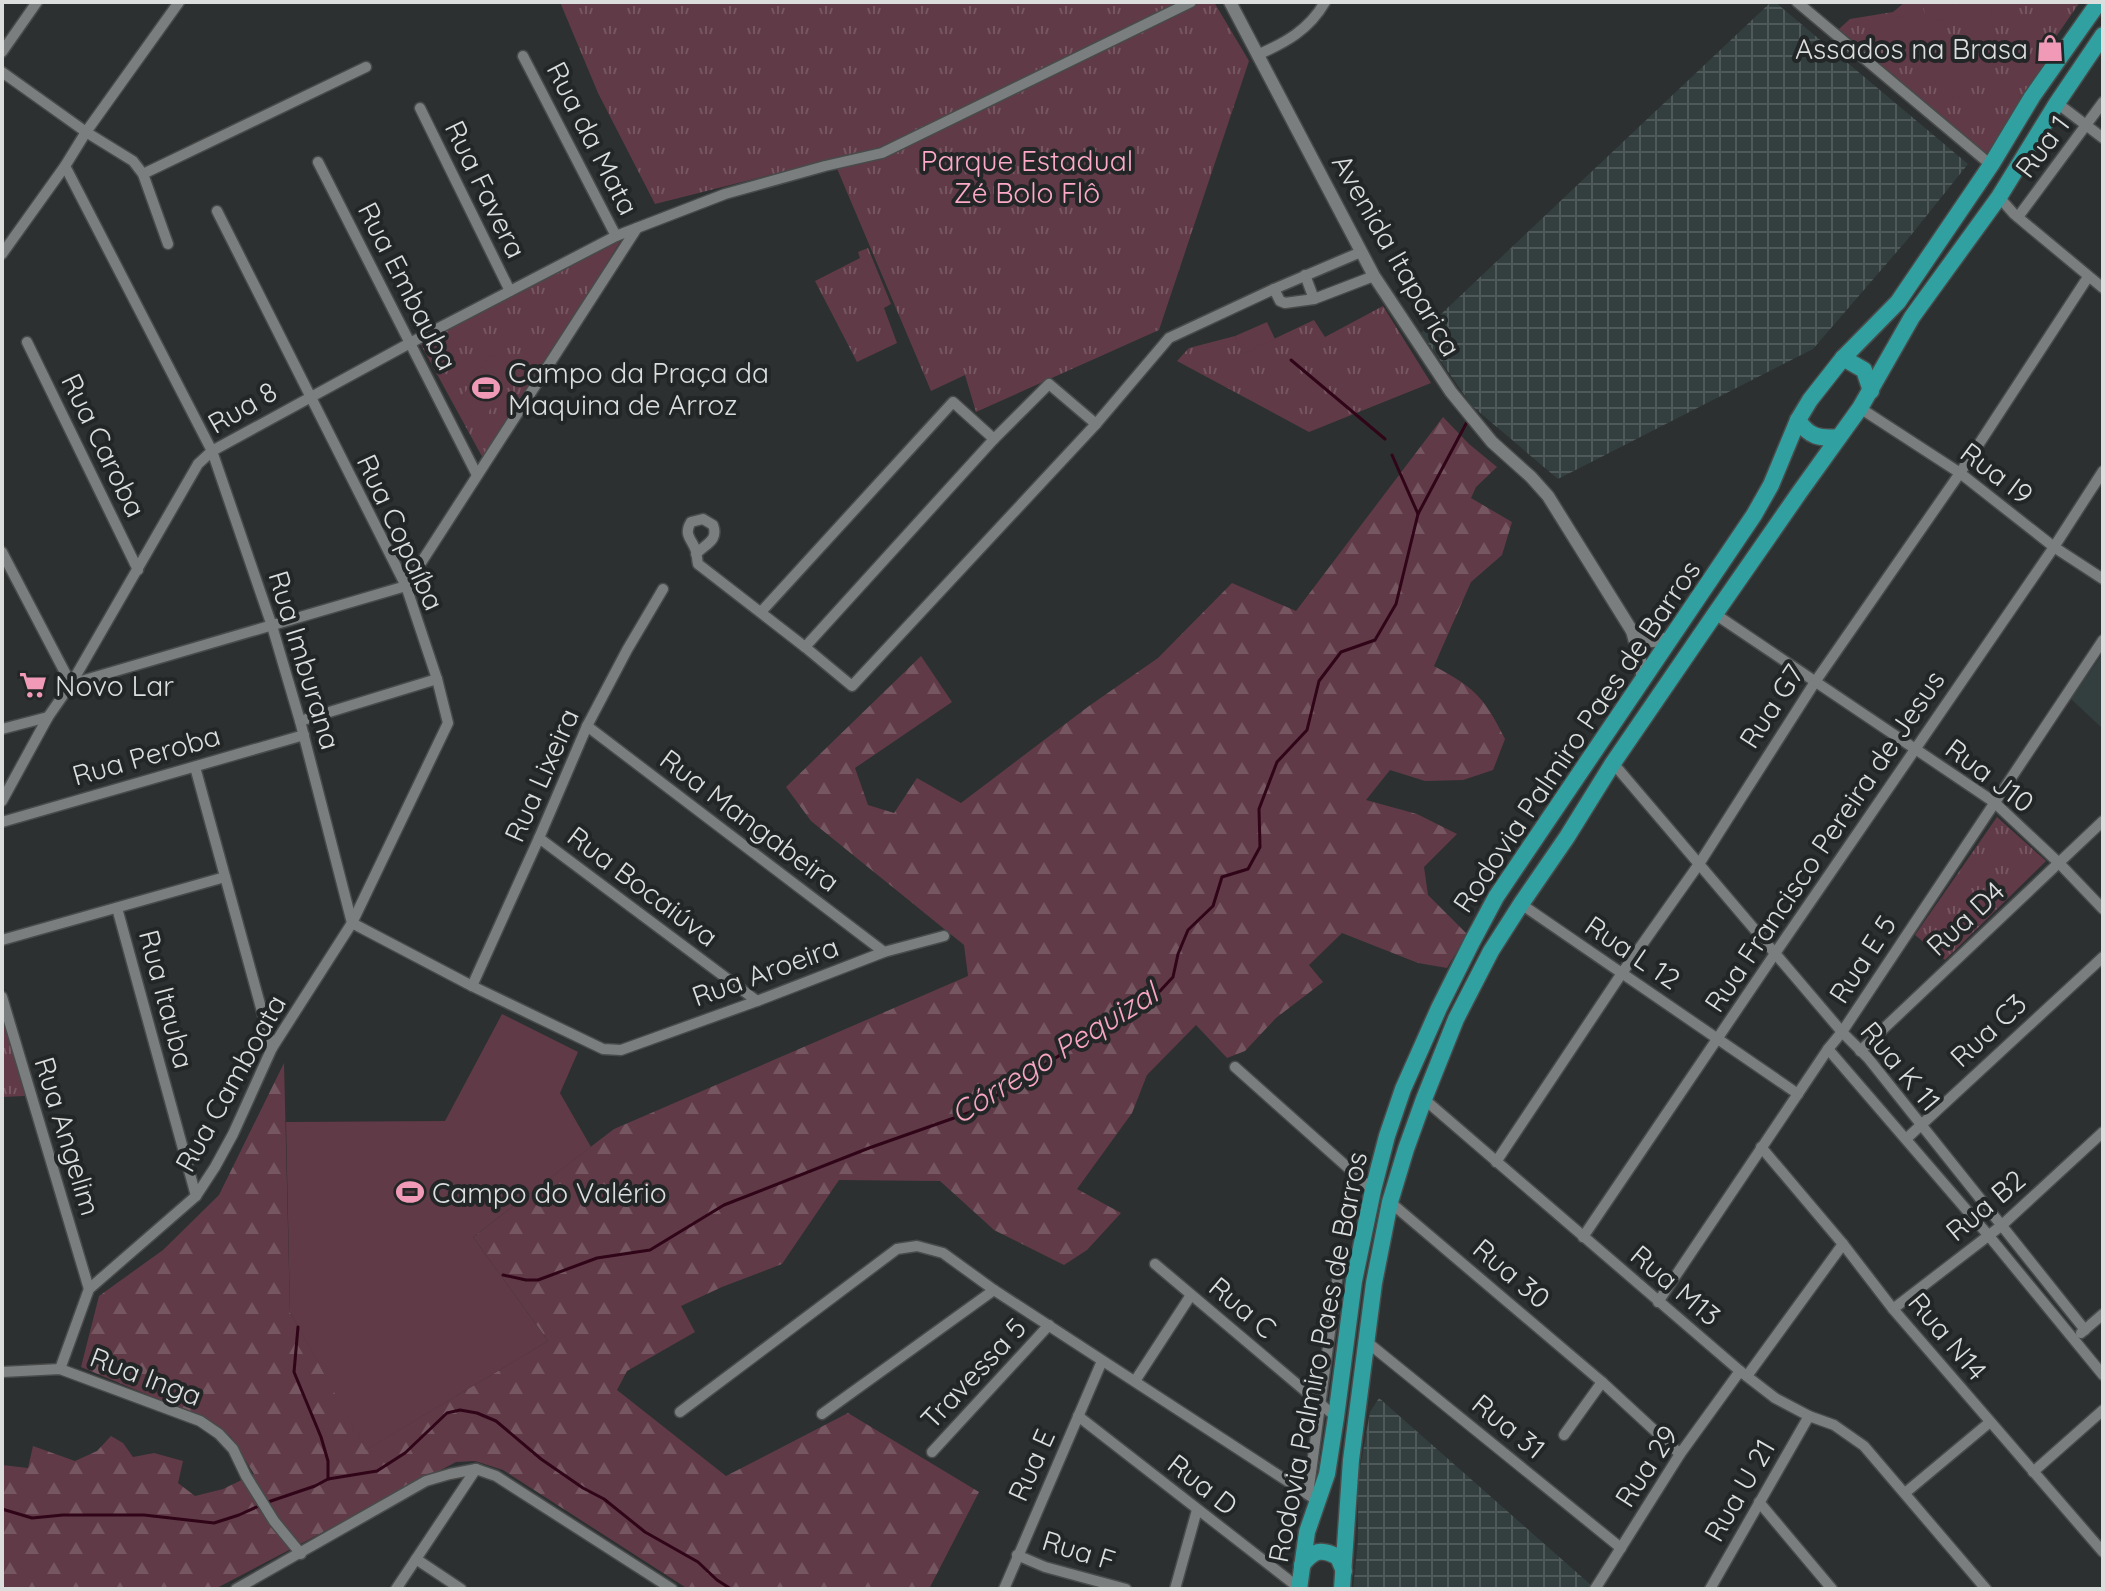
<svg xmlns="http://www.w3.org/2000/svg" width="2105" height="1591" viewBox="0 0 2105 1591" font-family="Quicksand,sans-serif">
<defs>
<pattern id="industrial-grid" width="8" height="8" patternUnits="userSpaceOnUse" patternTransform="scale(2)"><rect width="8" height="8" fill="#333e3e"/><path d="M0 4h8M4 0v8" fill="none" stroke="#505959"/></pattern>
<pattern id="grass-tufts" width="24" height="20" patternUnits="userSpaceOnUse" patternTransform="scale(2)"><rect width="24" height="20" fill="#603a47"/><path d="M3 7l-1-3M5 7V3M7 7l1-3M15 17l-1-3M17 17v-4M19 17l1-3" fill="none" stroke="#765661"/></pattern>
<pattern id="forest-firs" width="22" height="20" patternUnits="userSpaceOnUse" patternTransform="scale(2)"><rect width="22" height="20" fill="#603a47"/><path d="M5 1l3.5 6h-7zM16 11l3.5 6h-7z" fill="#765661"/></pattern>
</defs>
<rect width="100%" height="100%" fill="#2c3030"/>
<path fill="#333e3e" d="M2103,653v76l-32,-30z"/>
<g fill="url(#industrial-grid)">
<path d="M1771,2h4l193,162 -61,76 -94,109 -255,130 -86,-73 -51,-73z"/>
<path d="M1379,1398l212,187 -2,4h-236l5,-48v-62l12,-67z"/>
</g>
<g fill="url(#grass-tufts)">
<path d="M560,2h654l35,59 -90,269 -183,82 -11,-37 -34,16 -98,-232 -178,45 -57,-111z"/>
<path d="M1905,2h175l-27,39 1,12 -64,101h-3l-148,-125 11,-10 43,-7z"/>
<path d="M623,237l-138,225 -65,-119z"/>
<path d="M868,248l23,56 -7,4 13,35 -40,19 -42,-81 45,-23 -2,-6z"/>
<path d="M1383,306l48,77 -122,49 -132,-71 12,-13 46,-12 9,17 70,-33 11,17z"/>
<path d="M1997,817l49,44 -101,99 -30,-25z"/>
<path d="M2,1015l23,81 -23,1z"/>
</g>
<path fill="url(#forest-firs)" d="M1443,417l26,27 28,23 -21,20 -5,11 41,24 -10,33 -31,27 -37,84c41,22 50,31 71,73l-12,31 -30,10 -38,1 -35,-11 -24,30 51,14 40,20 -33,33 4,28 39,39 -20,34 -29,-5 -76,-30 -33,32 14,17 -47,36 -31,33 -18,7 -31,-33 -49,50 -15,38 -55,76 44,24 -34,37 -23,15 -70,-35 -54,-49 -101,-1 -57,84 -60,23 -41,19 14,26 -68,39 -10,19 109,86 122,-63 131,79 -50,97h-241l-185,-119 -28,-9 -19,1 -241,127h-213v-124l26,3 5,-22 42,15 22,-10 14,-15 12,7 10,14 21,-4 29,8 -5,22 17,13 28,-7 31,-15 -23,-37 -21,-16 -129,-54 18,-71 64,-46 56,-55 65,-132 6,249 77,137 181,-108 -75,-104 141,-108 354,-153 -4,-31 -153,-124 -25,-34 135,-131 31,46 -97,66 13,37 26,8 23,-35 44,25 128,-97 69,-48 74,-75 64,28z"/>
<g fill="#603a47">
<path d="M1923,2h29l3,16 -29,4z"/>
<path d="M1961,2h29l5,39 -29,4z"/>
<path d="M1914,15l6,45 -29,4 -6,-45z"/>
<path d="M1961,51l6,45 -29,4 -6,-45z"/>
<path d="M1267,322l8,17 -32,15 -8,-18z"/>
<path d="M491,354l24,15 -32,52 -28,-14z"/>
<path d="M502,1014l76,38 -18,41 31,54 -118,90 75,104 -182,109 -76,-138 -4,-190 159,-1z"/>
</g>
<g fill="none" stroke-linecap="round" stroke-linejoin="round">
<g stroke="#300518" stroke-width="3">
<path d="M1291,360l94,79"/>
<path d="M1392,455l26,59"/>
<path d="M503,1275l23,5h12l59,-22 53,-8 74,-45 145,-57 102,-36 189,-121 13,-14 5,-23 10,-24 25,-24 9,-29 26,-8 12,-22 -1,-38 18,-47 30,-32 12,-49 22,-29 34,-12 21,-36 22,-90 50,-94"/>
<path d="M298,1327l-4,45 27,65 7,24v18"/>
<path d="M268,1502l47,-16 13,-7 49,-8 28,-18 42,-40 13,-3 17,3 19,8 45,38 42,29 21,11 41,33 53,30 19,18 14,9"/>
<path d="M2,1509l30,9 31,-3h81l70,8 25,-8 22,-10"/>
</g>
<g stroke="#494b4b" stroke-width="13">
<g id="minor">
<path d="M1797,2l194,163"/>
<path d="M2,52l35,-50"/>
<path d="M1257,55c28,-12 52,-25 68,-53"/>
<path d="M523,56l93,180"/>
<path d="M2,72l84,60 47,29 10,13 25,70"/>
<path d="M2057,103l46,35"/>
<path d="M420,108l90,183"/>
<path d="M318,162l159,313"/>
<path d="M65,166l147,285 60,175 28,95 52,202 120,63 131,63 18,1 136,-49 127,-49 60,-16"/>
<path d="M143,174l223,-107"/>
<path d="M1999,197l15,17 89,74"/>
<path d="M2018,217l85,-115"/>
<path d="M2,254l63,-88 21,-34 93,-130"/>
<path d="M1305,275l9,24 60,-23"/>
<path d="M1274,289l6,12 5,2 29,-4"/>
<path d="M27,342l111,228"/>
<path d="M1860,408l100,65 94,74 49,32"/>
<path d="M2,552l69,132 335,-98"/>
<path d="M696,554c9,-10 23,-13 17,-29l-10,-6 -12,3c-8,13 1,17 5,29 1,4 1,9 2,13l107,83 47,39 244,-262 73,-86 105,-49 87,-37"/>
<path d="M406,586l231,-358"/>
<path d="M761,612l192,-210 41,37"/>
<path d="M1715,614l279,188 65,61 44,46"/>
<path d="M805,647l189,-208 55,-55 47,40"/>
<path d="M300,721l137,-42"/>
<path d="M587,726l297,226"/>
<path d="M2,729l46,-12"/>
<path d="M1613,763l229,269 26,26 217,272"/>
<path d="M195,767l77,281"/>
<path d="M2,801l46,-84 23,-33 127,-220 14,-13 198,-108 206,-107 109,-42 100,-28 57,-13 309,-151"/>
<path d="M2,822l302,-87"/>
<path d="M539,838l218,163"/>
<path d="M1521,904l277,190"/>
<path d="M117,908l79,288"/>
<path d="M2,940l223,-63"/>
<path d="M472,986l67,-148 48,-112 40,-76 36,-61"/>
<path d="M2,997l87,292"/>
<path d="M1828,1049l161,187 114,139"/>
<path d="M1860,1051l243,-230"/>
<path d="M1235,1067l138,123"/>
<path d="M1424,1099l316,272 35,27 34,18 25,9 30,21 122,143"/>
<path d="M1906,1139l197,-182"/>
<path d="M1761,1147l82,97 50,65 210,243"/>
<path d="M1496,1162l126,-189 77,-109 116,-182 145,-209 128,-196"/>
<path d="M1390,1202l212,180 78,72"/>
<path d="M1583,1237l193,-285 278,-405 49,-76"/>
<path d="M1155,1264l181,153"/>
<path d="M1658,1302l170,-253 14,-17 261,-392"/>
<path d="M1893,1309l108,-83 102,-94"/>
<path d="M2081,1333l22,-19"/>
<path d="M1367,1342l254,206"/>
<path d="M60,1369l29,-80 107,-93 19,-29 18,-33 39,-86 80,-125 96,-200 -11,-44 -31,-93 -189,-375"/>
<path d="M2,1372l58,-3 140,52 19,13 14,15 13,27 28,45 27,33"/>
<path d="M1747,1376l96,-132"/>
<path d="M1135,1381l56,-86"/>
<path d="M680,1412l217,-163 20,-3 26,7 51,37 324,211"/>
<path d="M822,1414l172,-124"/>
<path d="M1078,1416l221,172"/>
<path d="M1564,1435l38,-53"/>
<path d="M932,1452l117,-127"/>
<path d="M2033,1472l70,-62"/>
<path d="M1905,1493l85,-71"/>
<path d="M1308,1494l30,-221"/>
<path d="M1759,1502l73,87"/>
<path d="M1017,1555l28,12 81,22"/>
<path d="M416,1559l45,30"/>
<path d="M236,1589l190,-108 24,-7 26,-5 20,7 176,113"/>
<path d="M396,1589l80,-120"/>
<path d="M1004,1589l98,-228"/>
<path d="M1175,1589l22,-79"/>
<path d="M1595,1589l85,-135 60,-83"/>
<path d="M1710,1589l99,-173"/>
</g>
</g>
<g stroke="#494b4b" stroke-width="15">
<g id="tertiary">
<path d="M1230,2l144,274 77,116 41,50 39,35 17,19 84,135 8,29 3,20"/>
<path d="M1632,631l21,10 18,-3"/>
</g>
</g>
<g stroke="#494b4b" stroke-width="19">
<g id="primary">
<path d="M1843,358l21,12 7,21"/>
<path d="M1798,420c11,17 22,19 41,17"/>
<path d="M1302,1565c12,-15 19,-17 36,-8l6,14"/>
<path d="M1299,1589l8,-57 20,-58 9,-57 18,-136 19,-91 14,-54 16,-47 36,-81 33,-66 24,-45 258,-382 17,-30 27,-65 12,-20 33,-42 55,-56 93,-137 41,-68 67,-95"/>
<path d="M1342,1589l9,-129 23,-177 16,-81 16,-53 18,-50 32,-80 35,-68 30,-47 46,-67 46,-74 102,-149 84,-121 61,-85 52,-91 87,-120 58,-94 46,-68"/>
</g>
</g>
<use href="#minor" stroke="#7a7e7e" stroke-width="10"/>
<use href="#tertiary" stroke="#7a7e7e" stroke-width="12"/>
<use href="#primary" stroke="#31a0a1" stroke-width="16"/>
</g>
<defs>
<g id="shop-bare" transform="scale(2.16)"><path d="M-5-2.5h2.3a2.7 3.5 0 0 1 5.4 0H5L5.5 6h-11ZM-1.5-2.5h3a1.5 2.3 0 0 0-3 0Z" fill="#f09ab7" stroke="#232626" stroke-width="2.5" paint-order="stroke"/></g>
<g id="stadium-bare" transform="scale(2.16)"><path d="M0-5a6.5 5 0 1 0 0 10a6.5 5 0 1 0 0-10ZM-3.5-1.8h7v3.6h-7Z" fill="#f09ab7" stroke="#232626" stroke-width="2.5" paint-order="stroke"/></g>
<g id="supermarket-bare" transform="scale(2.16)"><path d="M-6-5.5h2.5l.6 2H6L4.5 2H-2.5L-4.4-4H-6ZM-1.5 3.2a1.3 1.3 0 1 0 .1 0ZM3 3.2a1.3 1.3 0 1 0 .1 0Z" fill="#f09ab7" stroke="#232626" stroke-width="2.5" paint-order="stroke"/></g>
</defs>
<g fill-rule="evenodd">
<use href="#shop-bare" x="2050" y="48"/>
<use href="#stadium-bare" x="486" y="388"/>
<use href="#supermarket-bare" x="33" y="685"/>
<use href="#stadium-bare" x="410" y="1192"/>
</g>
<g text-anchor="middle" dominant-baseline="central" stroke-width="8" stroke-linejoin="round" paint-order="stroke">
<g font-size="28" fill="#dcdede" stroke="#232626" text-anchor="start">
<text x="2028" y="48" text-anchor="end">Assados na Brasa</text>
<text x="508" y="372">Campo da Praça da<tspan x="508" dy="32">Maquina de Arroz</tspan></text>
<text x="55" y="685">Novo Lar</text>
<text x="432" y="1192">Campo do Valério</text>
</g>
<g font-size="28" fill="#dcdede" stroke="#232626">
<text transform="translate(593 138) rotate(63)">Rua da Mata</text>
<text transform="translate(2042 146) rotate(-53)">Rua 1</text>
<text transform="translate(486 189) rotate(64)">Rua Favera</text>
<text transform="translate(1397 255) rotate(60)">Avenida Itaparica</text>
<text transform="translate(408 286) rotate(63)">Rua Embauba</text>
<text transform="translate(242 407) rotate(-30)">Rua 8</text>
<text transform="translate(104 445) rotate(64)">Rua Caroba</text>
<text transform="translate(1997 473) rotate(37)">Rua I9</text>
<text transform="translate(401 532) rotate(65)">Rua Copaíba</text>
<text transform="translate(305 660) rotate(73)">Rua Imburana</text>
<text transform="translate(1771 706) rotate(-57)">Rua G7</text>
<text transform="translate(1576 736) rotate(-56)">Rodovia Palmiro Paes de Barros</text>
<text transform="translate(146 755) rotate(-16)">Rua Peroba</text>
<text transform="translate(541 775) rotate(-66)">Rua Lixeira</text>
<text transform="translate(1990 775) rotate(37)">Rua J10</text>
<text transform="translate(750 820) rotate(37)">Rua Mangabeira</text>
<text transform="translate(1824 841) rotate(-56)">Rua Francisco Pereira de Jesus</text>
<text transform="translate(643 886) rotate(37)">Rua Bocaiúva</text>
<text transform="translate(1965 918) rotate(-43)">Rua D4</text>
<text transform="translate(1633 952) rotate(34)">Rua L 12</text>
<text transform="translate(1862 959) rotate(-57)">Rua E 5</text>
<text transform="translate(765 971) rotate(-20)">Rua Aroeira</text>
<text transform="translate(167 999) rotate(75)">Rua Itauba</text>
<text transform="translate(1988 1030) rotate(-43)">Rua C3</text>
<text transform="translate(1901 1066) rotate(50)">Rua K 11</text>
<text transform="translate(230 1083) rotate(-61)">Rua Camboata</text>
<text transform="translate(68 1136) rotate(73)">Rua Angelim</text>
<text transform="translate(1985 1205) rotate(-40)">Rua B2</text>
<text transform="translate(1512 1273) rotate(40)">Rua 30</text>
<text transform="translate(1676 1285) rotate(40)">Rua M13</text>
<text transform="translate(1243 1307) rotate(40)">Rua C</text>
<text transform="translate(1948 1336) rotate(50)">Rua N14</text>
<text transform="translate(1317 1357) rotate(-79)">Rodovia Palmiro Paes de Barros</text>
<text transform="translate(973 1373) rotate(-47)">Travessa 5</text>
<text transform="translate(146 1376) rotate(21)">Rua Inga</text>
<text transform="translate(1509 1426) rotate(39)">Rua 31</text>
<text transform="translate(1031 1465) rotate(-66)">Rua E</text>
<text transform="translate(1646 1466) rotate(-57)">Rua 29</text>
<text transform="translate(1203 1484) rotate(38)">Rua D</text>
<text transform="translate(1739 1490) rotate(-60)">Rua U 21</text>
<text transform="translate(1079 1550) rotate(17)">Rua F</text>
</g>
<g font-size="28" fill="#fcaac5" stroke="#232626">
<text x="1027" y="160">Parque Estadual<tspan x="1027" dy="32">Zé Bolo Flô</tspan></text>
</g>
<g font-size="30" font-style="italic" fill="#f7a5c0" stroke="#232626">
<text transform="translate(1054 1053) rotate(-32)">Córrego Pequizal</text>
</g>
</g>
<rect width="2105" height="1591" fill="none" stroke="#dcdede" stroke-width="8"/>
</svg>
